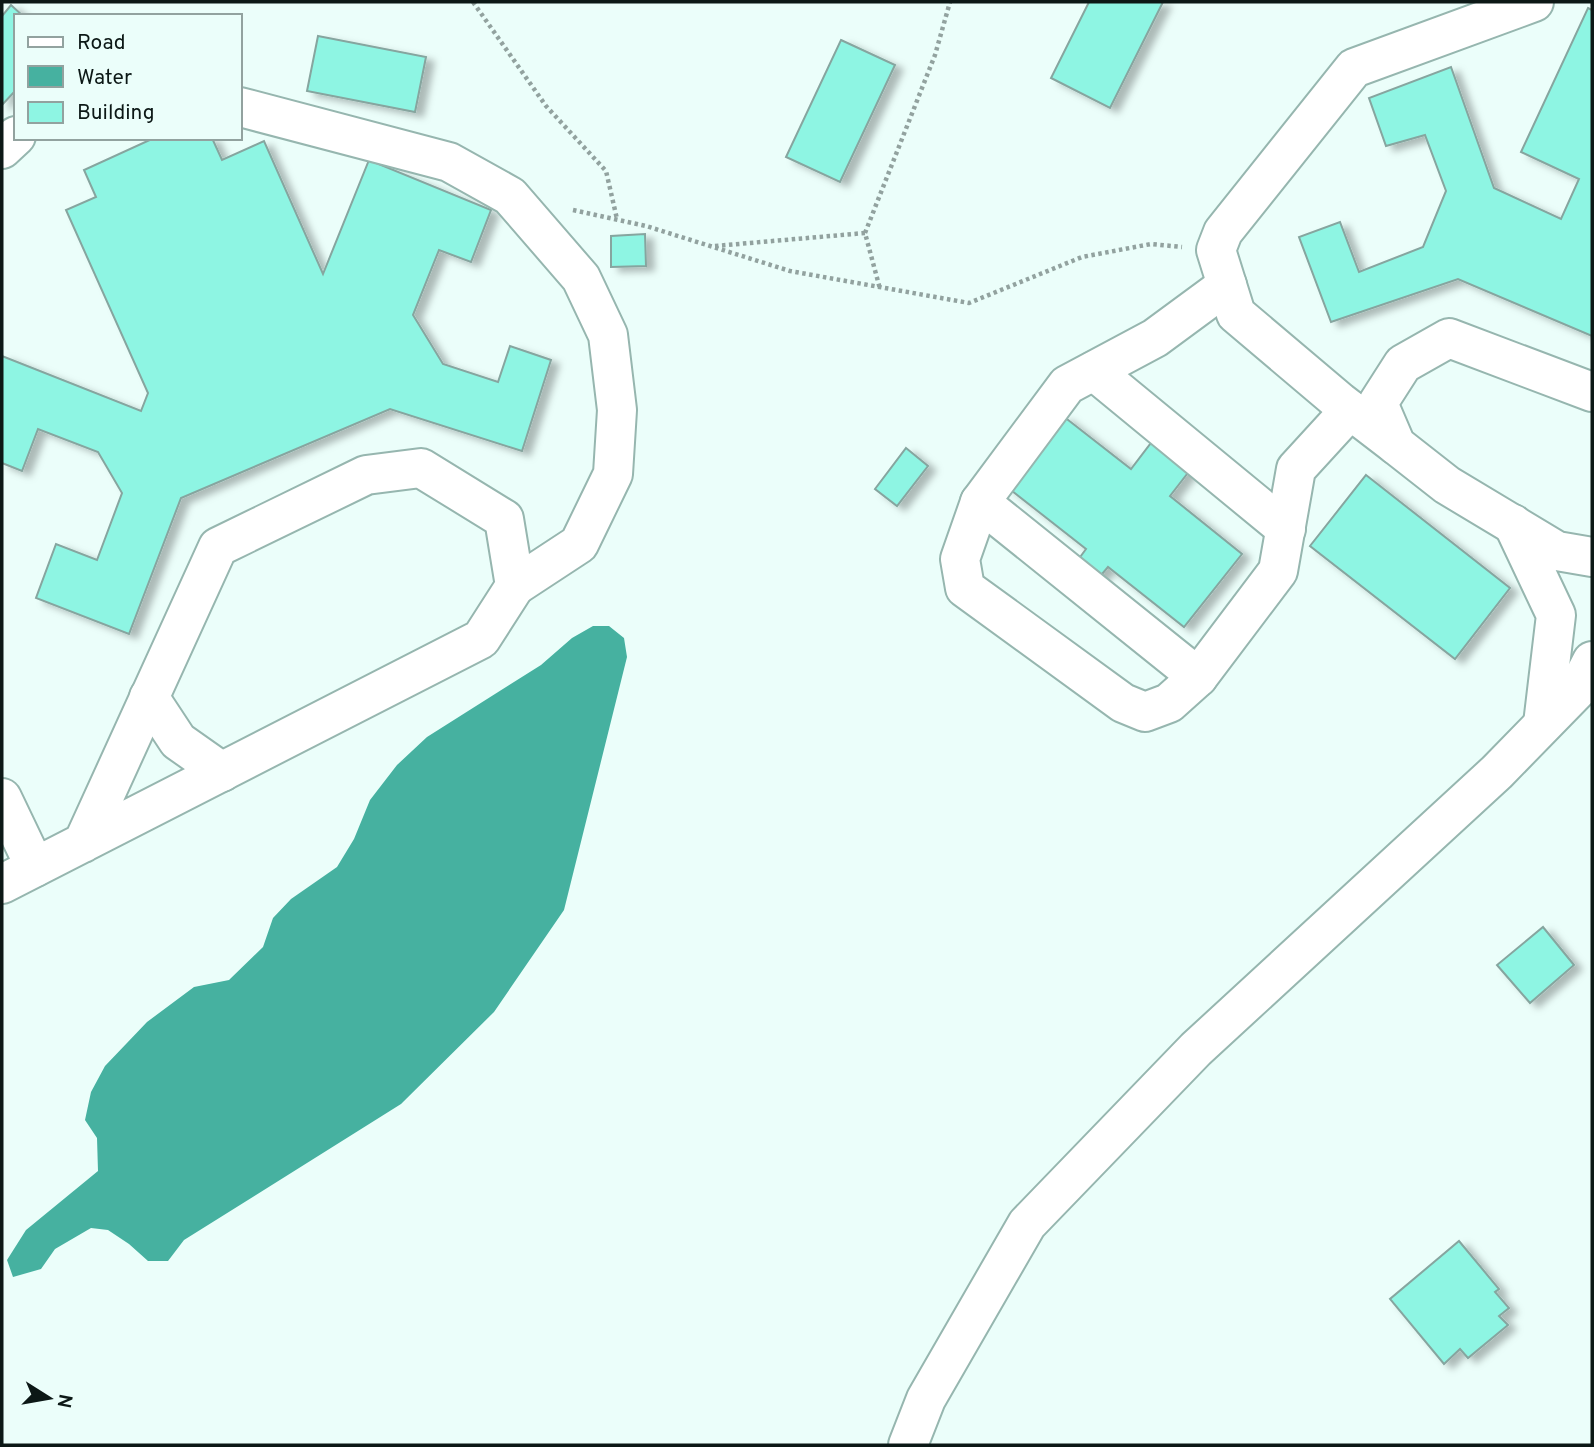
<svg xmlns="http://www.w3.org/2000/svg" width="1594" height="1447" viewBox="0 0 1594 1447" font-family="Overpass,sans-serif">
<defs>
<filter id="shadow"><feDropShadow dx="8" dy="4.5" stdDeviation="3.5" flood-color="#0004"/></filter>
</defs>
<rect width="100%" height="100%" fill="#ebfefa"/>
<path fill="#46b1a0" d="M593,626h16l15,12 3,19 -63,253 -70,102 -93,92 -217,136 -16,21h-20l-19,-17 -21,-14 -17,-2 -36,21 -14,20 -28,8 -6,-17 19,-30 72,-59 -1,-33 -12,-18 6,-28 14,-26 42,-44 47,-35 35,-7 34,-33 10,-29 18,-19 46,-32 17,-28 16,-39 27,-35 30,-28 114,-72 31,-27z"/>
<g fill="#8ef5e3" stroke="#86a59f" stroke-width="2" filter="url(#shadow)">
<path d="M1089,2h74l-53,106 -59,-30z"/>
<path d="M11,5l12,11h-7v74l-14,15v-89z"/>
<path d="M1588,8l4,2v326l-134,-57 -127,43 -32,-85 41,-15 19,50 64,-25 23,-56 -21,-56 -39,11 -17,-48 82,-31 43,121 67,31 18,-40 -58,-27z"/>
<path d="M318,36l108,21 -11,55 -108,-21z"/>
<path d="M841,40l54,25 -55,117 -54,-25z"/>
<path d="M154,138h58l10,22 42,-19 59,133 46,-114 122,50 -20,52 -32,-12 -26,65 30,49 55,18 12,-36 41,14 -29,91 -132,-42 -209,89 -52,136 -93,-36 20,-54 41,16 25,-67 -24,-41 -60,-23 -16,42 -20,-8v-107l139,55 7,-18 -82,-183 30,-13 -12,-27z"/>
<path d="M645,234l1,32 -35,1v-31z"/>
<path d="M1063,416l68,53 26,-34 37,30 -24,31 72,58 -58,73 -76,-60 -11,13 -22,-16 11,-15 -79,-62z"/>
<path d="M906,448l22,18 -31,40 -22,-17z"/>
<path d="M1366,475l144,113 -55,71 -145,-113z"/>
<path d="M1543,927l31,38 -44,38 -33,-38z"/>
<path d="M1459,1241l40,48 -4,3 14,16 -10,8 9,9 -40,33 -8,-9 -16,15 -54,-65z"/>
</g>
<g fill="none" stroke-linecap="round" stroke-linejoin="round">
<g stroke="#96b6af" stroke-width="42">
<g id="minor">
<path d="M240,107l209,55 61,34 71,82 27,57 9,75 -4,64 -34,70 -64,42"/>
<path d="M2,149l14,-13"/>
<path d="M1227,285l-72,53 -88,47 -87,117 -20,57 5,29 158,115 22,9 24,-9 29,-26 80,-106 18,-102 54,-59"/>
<path d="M1094,371l192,158"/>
<path d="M1592,392l-143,-54 -46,26 -25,39 18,42 51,40 110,66 35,6"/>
<path d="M1396,445l-56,-43 -104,-88 -20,-64 7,-18 131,-164 180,-66"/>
<path d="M980,502l218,175"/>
<path d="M1513,524l43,91 -13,109"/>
<path d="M149,697l29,44 44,31"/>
<path d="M2,798l33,69"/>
<path d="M2,884l479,-245 34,-53 -11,-67 -83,-51 -55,7 -148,72 -135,296"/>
<path d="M908,1445l18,-46 101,-175 169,-175 301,-277 80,-82 15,-29"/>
</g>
</g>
<g stroke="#92a29f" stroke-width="4.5" stroke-dasharray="3.5 3.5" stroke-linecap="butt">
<path d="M473,2l73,104 60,65 11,48"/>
<path d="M573,210l73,16 144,45 179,32 113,-46 69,-13 31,3"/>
<path d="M865,233l70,-178 15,-53"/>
<path d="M715,246l150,-13 15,56"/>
</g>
<use href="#minor" stroke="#fff" stroke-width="38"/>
</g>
<rect width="1594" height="1447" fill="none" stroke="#0c1816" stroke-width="7"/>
<rect x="14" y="14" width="228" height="126" fill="#ebfefa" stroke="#92a29f" stroke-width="2"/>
<rect x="28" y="37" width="35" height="10" fill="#ffffff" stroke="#92a29f" stroke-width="2"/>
<text x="77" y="49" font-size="21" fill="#0c1816">Road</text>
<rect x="28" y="66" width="35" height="21" fill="#46b1a0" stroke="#92a29f" stroke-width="2"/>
<text x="77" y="84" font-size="21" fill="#0c1816">Water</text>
<rect x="28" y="102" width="35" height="21" fill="#8ef5e3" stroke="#92a29f" stroke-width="2"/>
<text x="77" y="119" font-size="21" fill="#0c1816">Building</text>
<g transform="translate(49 1398) rotate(101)" stroke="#ebfefa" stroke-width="5" paint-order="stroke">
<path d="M0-5L12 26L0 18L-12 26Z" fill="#0c1816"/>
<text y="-10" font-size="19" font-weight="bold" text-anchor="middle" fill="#0c1816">N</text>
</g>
</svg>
